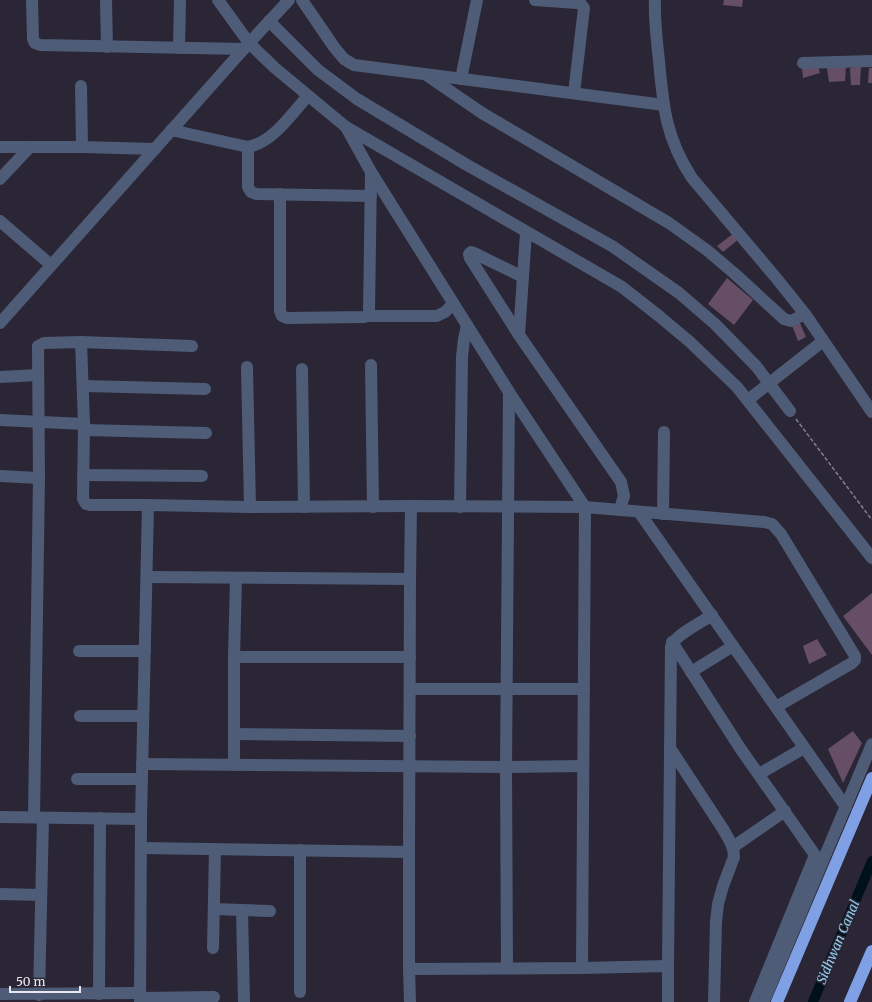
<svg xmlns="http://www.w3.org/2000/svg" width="872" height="1002" viewBox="0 0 872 1002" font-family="Merriweather,serif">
<rect width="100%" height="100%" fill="#2a2635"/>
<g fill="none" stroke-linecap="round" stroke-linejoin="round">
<path stroke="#00111b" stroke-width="10" d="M813,1002l59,-141"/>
</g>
<g fill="#664e65">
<path d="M724,0h19l-1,7 -19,-2z"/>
<path d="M846,65l-1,16 -16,1 -2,-14z"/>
<path d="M818,66l2,7 -17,5 -1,-11z"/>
<path d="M861,66l-1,19h-9l-1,-17z"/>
<path d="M869,68h3v15h-4z"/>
<path d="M734,233l6,5 -17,14 -6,-6z"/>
<path d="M727,278l26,22 -19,25 -26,-21z"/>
<path d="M799,321l7,16 -8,4 -7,-18z"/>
<path d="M872,593v62l-29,-39z"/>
<path d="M817,639l10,16 -18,9 -6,-18z"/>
<path d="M853,731l9,12 -19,40 -15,-34z"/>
</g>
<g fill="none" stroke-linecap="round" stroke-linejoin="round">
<path stroke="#83808d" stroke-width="1.5" stroke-dasharray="4 2" stroke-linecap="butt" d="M796,419l76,101"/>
<g stroke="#4e5c77" stroke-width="12">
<path d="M32,0l1,39 2,4 5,2 204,4"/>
<path d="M106,0l1,47"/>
<path d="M218,0l31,43 26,25 71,59 276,160 37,29 31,26 47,45 135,171"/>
<path d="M302,0l32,47 10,12 10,6 310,40"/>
<path d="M535,0l42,3 4,1 3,4 -10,85"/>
<path d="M655,0c-1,20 2,41 4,61 4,45 7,78 33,117l85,101 28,35 67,98"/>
<path d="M269,21l49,49 39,29 110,66 145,81 67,47 36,31 41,42 34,45"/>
<path d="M179,48l1,-48"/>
<path d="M803,63l69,-2"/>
<path d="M425,74l57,39 187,110 39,28 27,23 49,45 7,2 14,-7"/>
<path d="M461,79l16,-79"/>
<path d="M346,127l25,45 138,220 76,115 -3,461 -173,1 1,33"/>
<path d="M171,130l77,17c26,-5 43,-33 60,-51"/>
<path d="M0,147h82l-1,-61"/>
<path d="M82,147l73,2"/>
<path d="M248,147v40l3,5 5,2 115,2"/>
<path d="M0,179l29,-31"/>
<path d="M280,194v117l2,5 5,2 77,-1 4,-1 1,-4 2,-140"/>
<path d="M0,221l51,44"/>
<path d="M523,277l-49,-24 -3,-1 -2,2 1,4 49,77 102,147 3,14 -4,13"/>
<path d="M368,316h69l8,-4 8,-8"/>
<path d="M0,323l249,-280 40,-43"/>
<path d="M519,335l7,-102"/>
<path d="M81,342l3,82 -1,75 3,5 4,1h58l-7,314 -1,183"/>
<path d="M371,365l2,142"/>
<path d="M247,367l3,140"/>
<path d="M302,369l2,138"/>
<path d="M0,377l38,-2"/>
<path d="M84,386l121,3"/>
<path d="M748,400l75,-59"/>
<path d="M0,420l84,4"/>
<path d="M84,430l122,3"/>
<path d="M83,475l119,1"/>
<path d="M0,476l39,2"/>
<path d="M148,505l102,2 161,-1"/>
<path d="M460,507l2,-150 2,-18 3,-14"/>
<path d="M639,512l207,295"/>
<path d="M663,514l1,-82"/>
<path d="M147,577l263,2 1,-73 174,1 179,15 8,2 9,10 74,122v4l-3,3 -76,44"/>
<path d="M672,642l68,106 75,107 -60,147"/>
<path d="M79,651h66"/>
<path d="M234,657h176"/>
<path d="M691,672l42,-26"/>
<path d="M410,689h174"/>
<path d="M80,716h63"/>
<path d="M234,734l176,2"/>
<path d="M670,748l53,81c5,9 11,17 11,28l-11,29 -5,18 -2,18 -2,80"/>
<path d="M142,764l364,3 77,-1"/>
<path d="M234,765v-108l2,-79"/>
<path d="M759,774l45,-26"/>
<path d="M77,779h65"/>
<path d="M0,817l141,2"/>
<path d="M34,817l5,-339 -1,-132 6,-3 37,-1 111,4"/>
<path d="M733,847l52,-36"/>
<path d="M141,848l268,4v117"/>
<path d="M300,850v142"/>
<path d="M409,852l1,-273"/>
<path d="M0,894l41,1"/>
<path d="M214,909l56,2"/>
<path d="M242,910l2,92"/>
<path d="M213,948l2,-99"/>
<path d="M668,966l3,-319c2,-11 31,-25 41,-32"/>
<path d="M507,968l-1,-201 3,-375"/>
<path d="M582,968l86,-2v36"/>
<path d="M0,994l140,-1"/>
<path d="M99,994l1,-176"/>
<path d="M39,995l4,-177"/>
<path d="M140,998l74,-1"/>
<path d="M764,1001l108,-257"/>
</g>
<g stroke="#7fa0e5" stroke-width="12">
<path d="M777,1002l95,-224"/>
<path d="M850,1002l22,-51"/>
</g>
</g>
<g text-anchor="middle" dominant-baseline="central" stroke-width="3" stroke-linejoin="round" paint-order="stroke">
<g font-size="13" font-style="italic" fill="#8fccec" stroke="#2a2635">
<text transform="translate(838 942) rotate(-67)">Sidhwan Canal</text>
</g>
</g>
<path d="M10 986v6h70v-6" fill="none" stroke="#e8e6f0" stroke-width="2"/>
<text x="16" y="986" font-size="12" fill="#e8e6f0" stroke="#2a2635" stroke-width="3" paint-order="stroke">50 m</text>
</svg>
